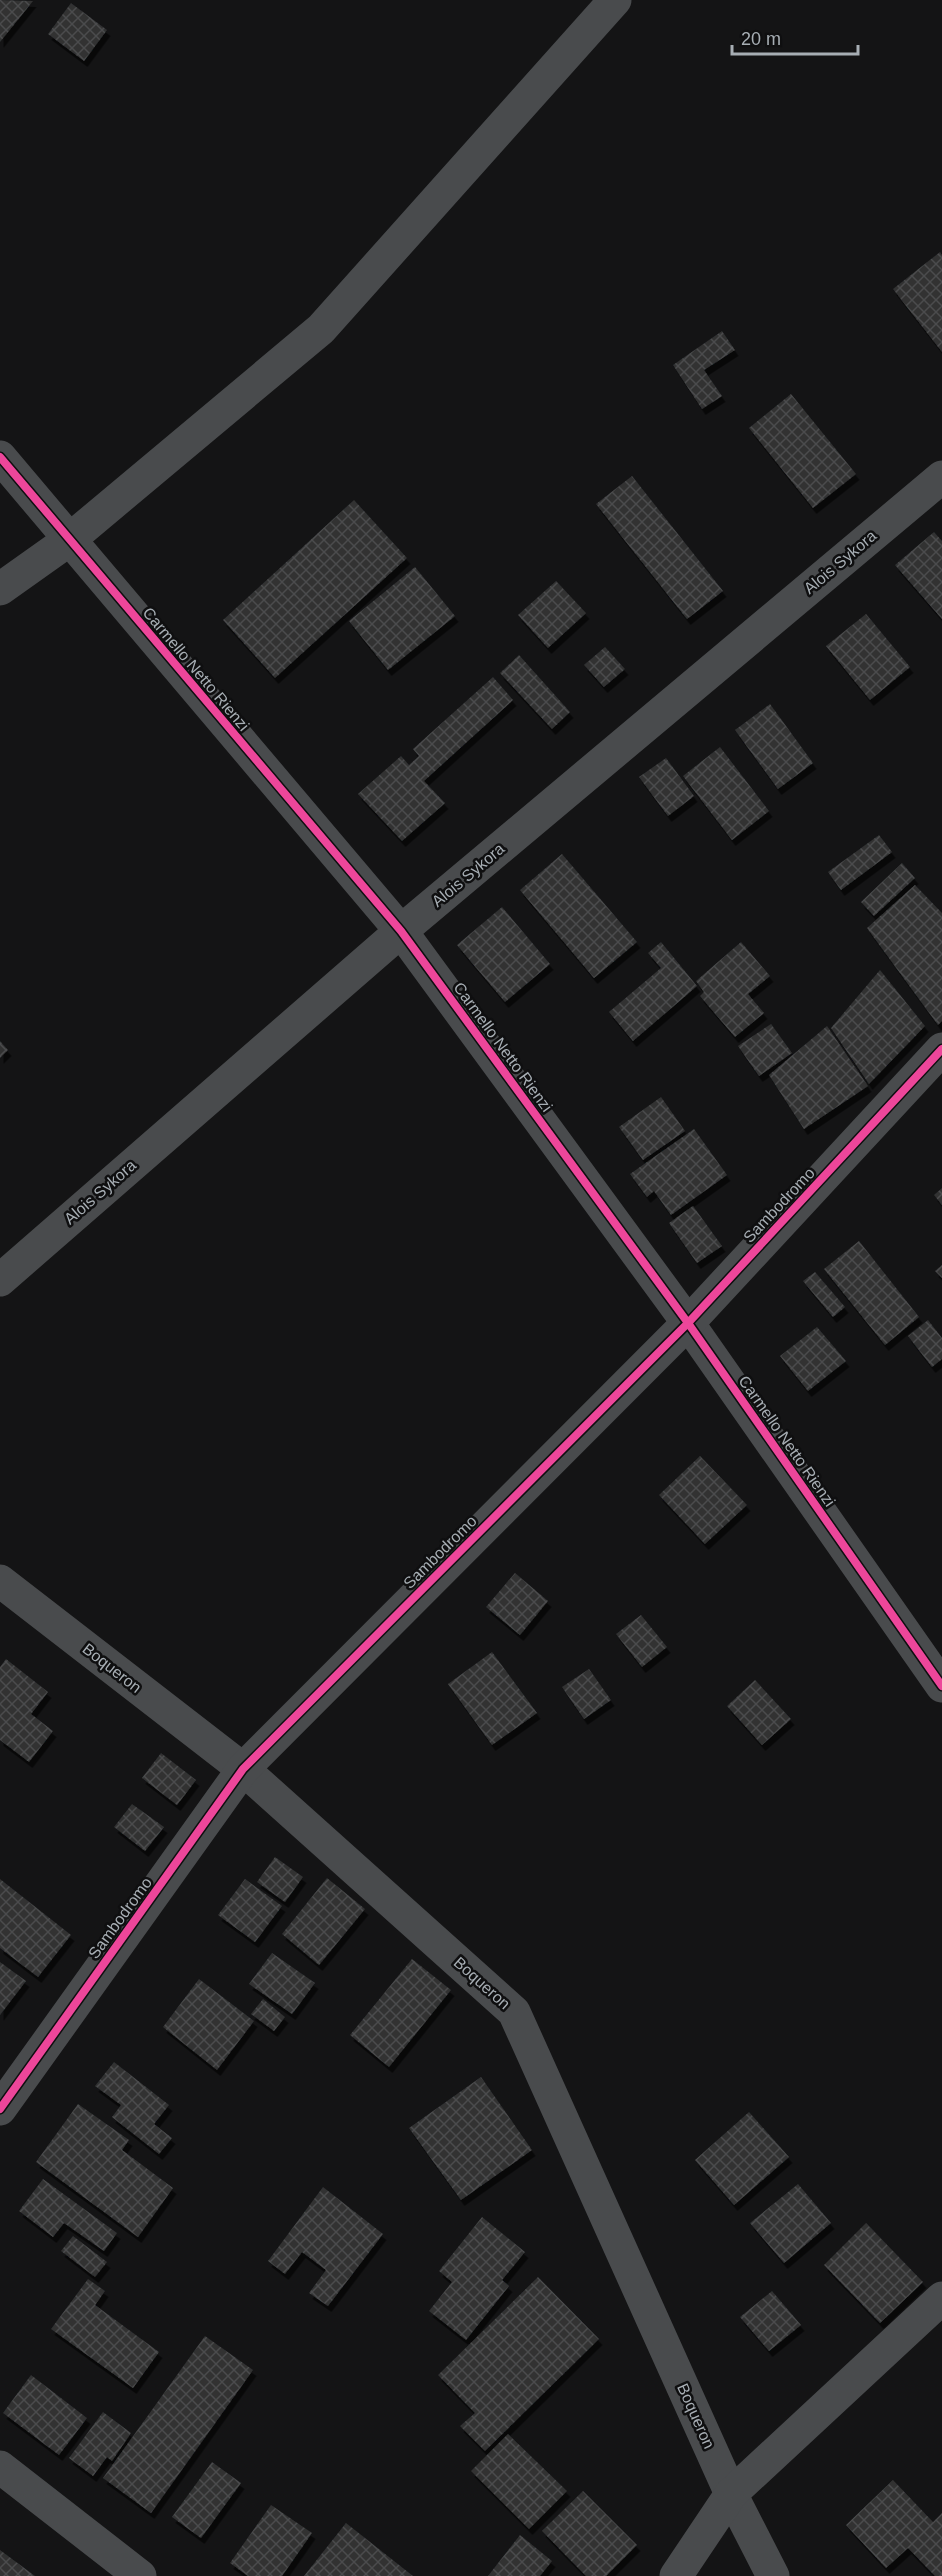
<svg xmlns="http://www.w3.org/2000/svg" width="942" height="2576" viewBox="0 0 942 2576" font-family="Arial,sans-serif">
<defs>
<pattern id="building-cross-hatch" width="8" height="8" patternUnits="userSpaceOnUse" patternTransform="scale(1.5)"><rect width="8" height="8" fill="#303132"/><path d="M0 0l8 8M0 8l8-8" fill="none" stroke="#4b4c4d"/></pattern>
<filter id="shadow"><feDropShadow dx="3.5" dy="6" stdDeviation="0" flood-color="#0009"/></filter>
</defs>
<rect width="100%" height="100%" fill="#141415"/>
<g fill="url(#building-cross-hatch)" filter="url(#shadow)">
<path d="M0,0l33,1 -33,41z"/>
<path d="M71,3l36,27 -23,31 -36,-27z"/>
<path d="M940,252l2,3v97l-49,-63z"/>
<path d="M722,331l13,19 -31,20 18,26 -20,13 -29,-44z"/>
<path d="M791,394l65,80 -43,34 -64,-80z"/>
<path d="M632,476l91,115 -36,28 -91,-115z"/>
<path d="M354,500l53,58 -132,120 -52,-58z"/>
<path d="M934,532l8,9v78l-47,-54z"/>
<path d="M415,567l40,49 -67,54 -39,-49z"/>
<path d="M556,581l30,32 -38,35 -30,-33z"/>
<path d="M866,614l44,53 -40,33 -44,-54z"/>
<path d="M605,647l20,22 -21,18 -20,-22z"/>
<path d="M519,655l51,57 -18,17 -52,-56z"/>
<path d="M493,677l20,23 -89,81 21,22 -43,38 -44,-47 43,-38 8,9 10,-9 -6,-7z"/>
<path d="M770,704l43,59 -35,26 -43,-59z"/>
<path d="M720,747l49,64 -37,29 -49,-64z"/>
<path d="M666,758l28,38 -26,20 -29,-39z"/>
<path d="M879,835l13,17 -51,38 -13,-18z"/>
<path d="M562,854l75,88 -43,36 -74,-88z"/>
<path d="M902,863l13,15 -41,38 -13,-14z"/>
<path d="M915,885l27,28v108l-4,4 -71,-97z"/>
<path d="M502,907l48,57 -45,38 -48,-57z"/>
<path d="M661,942l36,44 -64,55 -24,-29 52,-44 -13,-15z"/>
<path d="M741,942l29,34 -22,18 16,19 -29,24 -35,-41 4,-4 -8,-11z"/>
<path d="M880,970l45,56 -56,58 -38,-56z"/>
<path d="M771,1024l21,29 -33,23 -21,-30z"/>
<path d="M827,1026l41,60 -64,43 -35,-54z"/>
<path d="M0,1041l8,9 -8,8z"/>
<path d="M661,1097l24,34 -42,29 -24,-33z"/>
<path d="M694,1129l33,46 -56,40 -17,-24 -7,6 -17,-23z"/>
<path d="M942,1188v17l-8,-10z"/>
<path d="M693,1206l29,40 -25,17 -28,-40z"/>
<path d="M859,1241l60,76 -34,28 -61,-76z"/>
<path d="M942,1265v13l-7,-7z"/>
<path d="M815,1272l30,35 -12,10 -30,-36z"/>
<path d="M928,1320l14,18v21l-10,8 -24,-31z"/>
<path d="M817,1327l29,34 -38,30 -28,-35z"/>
<path d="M700,1456l47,49 -42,39 -46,-49z"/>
<path d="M515,1573l33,28 -28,34 -34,-28z"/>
<path d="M641,1615l26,32 -25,20 -26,-33z"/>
<path d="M492,1652l45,61 -45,32 -44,-61z"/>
<path d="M6,1659l42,33 -17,22 22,17 -24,31 -29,-22v-73z"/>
<path d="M589,1669l22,31 -27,19 -22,-32z"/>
<path d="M755,1680l36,39 -29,26 -35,-39z"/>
<path d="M161,1753l35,27 -19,25 -35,-27z"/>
<path d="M132,1804l32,23 -19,24 -31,-24z"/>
<path d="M275,1857l28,20 -18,25 -28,-20z"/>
<path d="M327,1878l38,31 -46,56 -37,-31z"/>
<path d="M0,1879l71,56 -33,42 -38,-29z"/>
<path d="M245,1879l37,27 -27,36 -37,-27z"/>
<path d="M272,1953l43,30 -23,31 -43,-30z"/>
<path d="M412,1959l39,31 -62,77 -39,-32z"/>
<path d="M0,1962l26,19 -26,34z"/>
<path d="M199,1979l55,42 -37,49 -54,-43z"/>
<path d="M263,1999l22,18 -11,14 -23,-17z"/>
<path d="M114,2062l55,43 -15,19 18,14 -13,16 -47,-37 9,-12 -26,-19z"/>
<path d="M481,2077l51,73 -71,50 -52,-72z"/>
<path d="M78,2104l51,36 -7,10 51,38 -35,49 -102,-75z"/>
<path d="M749,2112l40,45 -55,48 -39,-45z"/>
<path d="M43,2179l74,54 -13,18 -40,-28 -11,14 -34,-26z"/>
<path d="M798,2184l33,39 -47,40 -34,-40z"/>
<path d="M323,2187l60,47 -55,72 -19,-13 17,-23 -24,-18 -17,22 -17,-13z"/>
<path d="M482,2217l43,35 -23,28 7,6 -43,54 -37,-29 23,-29 -13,-11z"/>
<path d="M866,2223l57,59 -43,41 -56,-58z"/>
<path d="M73,2236l34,26 -12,15 -34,-26z"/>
<path d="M538,2277l61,62 -114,112 -25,-25 15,-13 -37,-38z"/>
<path d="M88,2279l17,12 -10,14 64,47 -26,36 -82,-59z"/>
<path d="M772,2291l29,34 -32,26 -29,-34z"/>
<path d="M205,2336l48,34 -102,143 -48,-35z"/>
<path d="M31,2375l56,43 -28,37 -56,-42z"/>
<path d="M103,2412l28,21 -19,28 -5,-4 -14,19 -24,-18z"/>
<path d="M508,2434l59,57 -38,38 -58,-58z"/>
<path d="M212,2462l29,21 -40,55 -29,-21z"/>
<path d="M893,2480l40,42 9,-9v63h-7l-27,-28 -22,20 -40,-43z"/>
<path d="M583,2491l54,54 -31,31h-20l-44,-45z"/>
<path d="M271,2505l41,28 -30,43h-34l-18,-13z"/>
<path d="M346,2523l67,53h-109z"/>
<path d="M520,2535l32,26 -12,15h-52z"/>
<path d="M0,2550l35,26h-35z"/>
</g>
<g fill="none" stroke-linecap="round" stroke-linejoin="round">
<g stroke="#494b4d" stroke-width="33">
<path d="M0,457l401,474 287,392 254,363"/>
<path d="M0,589l69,-49 252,-211 294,-329"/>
<path d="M0,1581l243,188 271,243 217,482 42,82"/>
<path d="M0,2109l243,-340 445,-446 254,-274"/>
<path d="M0,2467l140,109"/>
<path d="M676,2576l55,-82 211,-196"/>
</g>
<path stroke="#494b4d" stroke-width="33" d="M0,1280l401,-349 541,-454"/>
<g stroke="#0f0f10" stroke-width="11">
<g id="cycleway">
<path d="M0,457l401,474 287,392 254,363"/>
<path d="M0,2109l243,-340 445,-446 254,-274"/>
</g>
</g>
<use href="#cycleway" stroke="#ed469a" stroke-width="8"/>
</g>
<g text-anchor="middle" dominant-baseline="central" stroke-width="5" stroke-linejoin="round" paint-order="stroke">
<g font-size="16" fill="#a7aeb4" stroke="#0f0f10">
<text transform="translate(840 562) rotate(-40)">Alois Sykora</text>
<text transform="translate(196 669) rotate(50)">Carmello Netto Rienzi</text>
<text transform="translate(468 875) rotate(-40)">Alois Sykora</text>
<text transform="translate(503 1047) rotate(54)">Carmello Netto Rienzi</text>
<text transform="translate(100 1192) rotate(-41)">Alois Sykora</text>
<text transform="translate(779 1205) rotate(-47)">Sambodromo</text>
<text transform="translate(787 1441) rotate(55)">Carmello Netto Rienzi</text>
<text transform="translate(440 1552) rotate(-45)">Sambodromo</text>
<text transform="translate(112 1668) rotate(38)">Boqueron</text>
<text transform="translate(120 1918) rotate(-54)">Sambodromo</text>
<text transform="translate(482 1983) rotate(42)">Boqueron</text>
<text transform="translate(696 2416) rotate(66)">Boqueron</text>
</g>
</g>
<path d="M732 45v9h126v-9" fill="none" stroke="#a7aeb4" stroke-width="3"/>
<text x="741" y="45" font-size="18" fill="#a7aeb4" stroke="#0f0f10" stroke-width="4.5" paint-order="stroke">20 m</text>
</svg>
